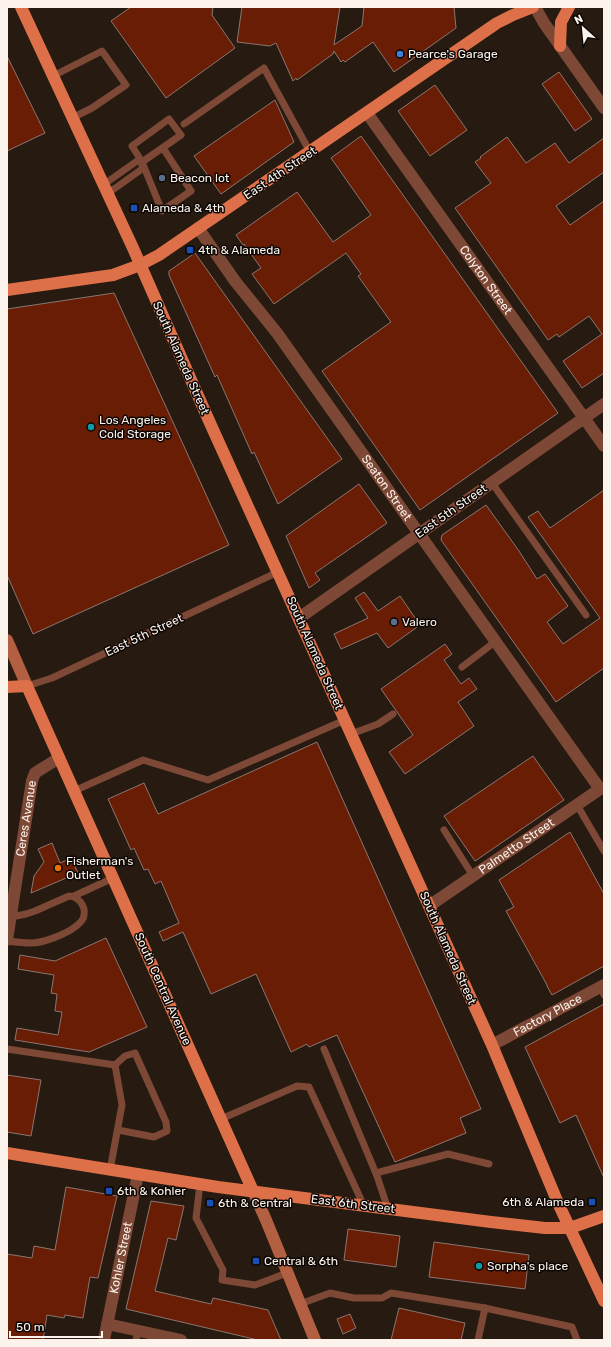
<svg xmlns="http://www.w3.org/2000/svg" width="611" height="1347" viewBox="0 0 611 1347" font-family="Rubik,sans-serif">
<rect width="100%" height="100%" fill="#271a10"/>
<g fill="#681d04" stroke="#8b7670">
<path d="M131,7h82l-1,8 23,33 -69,50 -55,-77z"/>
<path d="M242,7h98l-6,38 28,-19 2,-19h90l2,21 -62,44 -21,-30 -28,20 -2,-2 -2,2 -7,-11 -1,3 -36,26 -1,-2 -3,3 -17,-38 -6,3 -33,-4z"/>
<path d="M7,56l38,77 -38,18z"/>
<path d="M559,72l33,47 -17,12 -33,-47z"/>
<path d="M435,85l32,45 -37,26 -32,-45z"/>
<path d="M275,100l19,42 -73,52 -27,-38z"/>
<path d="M361,136l197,277 -138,97 -98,-139 69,-49 -33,-46 3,-2 -15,-21 -72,51 -22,-30 9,-6 -17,-24 -1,1 -7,-10 61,-43 36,50 38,-27 -40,-57z"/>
<path d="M507,137l19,26 29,-20 14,20 35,-25v34l-48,34 14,19 34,-24v172l-22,15 -19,-27 39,-27 -13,-18 -30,21 -2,-3 -9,6 -93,-132 36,-25 -16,-21 6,-4 -1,-1z"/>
<path d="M195,253l147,206 -64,45 -24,-52 -2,2 -35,-79 -2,2 -46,-102v-4z"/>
<path d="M114,293l115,252 -196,89 -26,-59v-266z"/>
<path d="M359,484l28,39 -72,50 5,7 -11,8 -23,-52z"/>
<path d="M604,490v178l-48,34 -115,-162 1,-5 44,-30 33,46 18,28 8,-5 23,32 -21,16 16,22 37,-26 -72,-101 10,-6 12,17z"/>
<path d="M364,592l14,19 22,-15 20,29 -32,23 -11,-15 -36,16 -7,-15 34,-16 -13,-20z"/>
<path d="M445,644l7,10 -8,6 17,24 8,-6 8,11 -19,13 16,24 -69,48 -16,-22 24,-17 -32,-46z"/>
<path d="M317,742l164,367 -21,9 6,15 -71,29 -58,-127 -28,12 -2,-3 -16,8 -35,-78 -45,20 -28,-62 -20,9 -4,-9 20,-9 -18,-42 -6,3 -7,-15 -4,1 -10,-22 -3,2 -23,-51 36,-16 14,31z"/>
<path d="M533,756l31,44 -89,61 -31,-45z"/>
<path d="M570,832l34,62v72l-52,29 -5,-9v-1l-41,-74 8,-4 -15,-27z"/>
<path d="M52,843l8,20 11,-5 7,15 -47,20 3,-17 10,-14 -6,-13z"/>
<path d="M106,938l41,89 -58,25 -74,-12 2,-12 41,7 4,-23 -7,-1 2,-17 -6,-1 3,-18 -36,-6 2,-14 35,6z"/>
<path d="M604,1004v174l-28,-63 -16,8 -35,-76z"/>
<path d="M7,1075l34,5 -10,56 -24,-4z"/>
<path d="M66,1187l51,9 -19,82 -8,-1 -7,41 -18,-3 -1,3 -17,-3 -4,25h-36v-86l25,4 2,-12 21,4z"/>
<path d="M151,1201l33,5 -8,34 -8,-2 -13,53 56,13 2,-6 55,12 13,30h-23l-132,-31z"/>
<path d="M348,1229l52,7 -4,31 -52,-7z"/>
<path d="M434,1242l95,13 -4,34 -96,-12z"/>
<path d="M399,1308l66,15 -4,17h-70z"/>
<path d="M350,1314l6,14 -13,6 -6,-15z"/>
</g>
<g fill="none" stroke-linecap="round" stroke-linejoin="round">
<g stroke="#7d4936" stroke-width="7">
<path d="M53,76l49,-25 24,34 -34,23 -20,10"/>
<path d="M184,124l80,-56 46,84"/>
<path d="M103,185l34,-24 5,1 39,-27 -12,-16 -37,27 10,16 20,49 29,-20 -28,-43"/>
<path d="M107,194l35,-25v-7"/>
<path d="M492,483l94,132"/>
<path d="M462,667l34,-26"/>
<path d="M27,686l25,-8 226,-106"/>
<path d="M351,734l27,-10 15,-10"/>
<path d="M74,791l69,-31 65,20 137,-60"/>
<path d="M577,805l27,46"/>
<path d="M444,830l29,46"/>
<path d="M74,896l39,-18"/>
<path d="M7,941c8,1 17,2 25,2 11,0 34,-9 43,-16 4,-3 9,-7 9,-12 2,-10 -7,-19 -15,-19l-34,15 -9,3 -15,3"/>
<path d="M601,987l3,8"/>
<path d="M7,1049l108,16"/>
<path d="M324,1049l53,127 11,33"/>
<path d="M221,1119l76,-33 12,1 55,119"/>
<path d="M110,1170l12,-65 -7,-40 10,-9 10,-3 31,69 1,9 -13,6 -36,-7"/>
<path d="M376,1173l72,-19 41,10"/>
<path d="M200,1184l-4,34 27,52 -1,10 33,5 32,-12"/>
<path d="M300,1304l30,-11 24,5h28l9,-5 94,15 87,19 5,13"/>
<path d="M136,1340l2,-9"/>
<path d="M478,1340l7,-32"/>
</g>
<g stroke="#7d4936" stroke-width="12">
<path d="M535,7l9,16 60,85"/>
<path id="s1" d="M367,113l237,333"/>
<path id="s2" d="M198,228l37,53 42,52 323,456"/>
<path d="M299,618l305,-214"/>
<path id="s3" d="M429,906l171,-117 4,-1"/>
<path id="s4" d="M7,940l25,-159 3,-8 24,-15"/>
<path id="s5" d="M492,1045l112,-60"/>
<path d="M107,1324l74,16"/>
<path id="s6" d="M104,1340l34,-166"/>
</g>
<g stroke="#b35f41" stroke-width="12">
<path d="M7,640l20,46"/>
<path d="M253,1191l13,29 49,120"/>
</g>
<g stroke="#dd7049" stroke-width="12">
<path d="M21,7l112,241 77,175 219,483 63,139 66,158 46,98"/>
<path d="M560,46l1,-24 8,-15"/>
<path d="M7,290l106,-15 27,-10 19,-10 338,-232 16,-8 20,-8"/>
<path d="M7,687l20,-1 226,505"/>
<path d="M7,1153l211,34 273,35 54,6h25l34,-12"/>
</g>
</g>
<circle fill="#3f7fe0" stroke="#0c0604" stroke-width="1.5" cx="400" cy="54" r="4"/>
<g fill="#5c6f8a" stroke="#0c0604" stroke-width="1.5">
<circle cx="162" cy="178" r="4"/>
<circle cx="394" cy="622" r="4"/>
</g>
<g fill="#1a4fb4" stroke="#0c0604" stroke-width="1.5">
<rect x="130" y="204" width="8" height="8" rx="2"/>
<rect x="186" y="246" width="8" height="8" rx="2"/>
<rect x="105" y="1187" width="8" height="8" rx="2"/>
<rect x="588" y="1198" width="8" height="8" rx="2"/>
<rect x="206" y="1199" width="8" height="8" rx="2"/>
<rect x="252" y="1257" width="8" height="8" rx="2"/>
</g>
<g fill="#0f9aa8" stroke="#0c0604" stroke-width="1.5">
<circle cx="91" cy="427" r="4"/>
<circle cx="479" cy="1266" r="4"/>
</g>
<circle fill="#e8710a" stroke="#0c0604" stroke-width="1.5" cx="58" cy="868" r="4"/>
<g text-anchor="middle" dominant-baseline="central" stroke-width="3" stroke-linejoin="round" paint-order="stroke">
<g font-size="12" fill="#fcf3ec" stroke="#0c0604" text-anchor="start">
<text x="408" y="54">Pearce's Garage</text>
<text x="170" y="178">Beacon lot</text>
<text x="142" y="208">Alameda &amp; 4th</text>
<text x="198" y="250">4th &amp; Alameda</text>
<text x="99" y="420">Los Angeles<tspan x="99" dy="14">Cold Storage</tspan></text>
<text x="402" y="622">Valero</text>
<text x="66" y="861">Fisherman's<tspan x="66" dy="14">Outlet</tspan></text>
<text x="117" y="1191">6th &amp; Kohler</text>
<text x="584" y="1202" text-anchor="end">6th &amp; Alameda</text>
<text x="218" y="1203">6th &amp; Central</text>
<text x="264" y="1261">Central &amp; 6th</text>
<text x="487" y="1266">Sorpha's place</text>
</g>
<g font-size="12" fill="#fcf3ec" stroke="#0c0604">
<text transform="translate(280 173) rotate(-34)">East 4th Street</text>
<text stroke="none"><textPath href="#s1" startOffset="205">Colyton Street</textPath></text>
<text transform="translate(181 358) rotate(66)">South Alameda Street</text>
<text stroke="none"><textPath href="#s2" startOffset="321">Seaton Street</textPath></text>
<text transform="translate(451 511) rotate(-35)">East 5th Street</text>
<text transform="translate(144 635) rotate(-25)">East 5th Street</text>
<text transform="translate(315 653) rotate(66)">South Alameda Street</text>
<text stroke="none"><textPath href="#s4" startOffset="123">Ceres Avenue</textPath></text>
<text stroke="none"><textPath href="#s3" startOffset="106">Palmetto Street</textPath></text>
<text transform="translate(448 948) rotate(66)">South Alameda Street</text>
<text transform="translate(163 989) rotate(66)">South Central Avenue</text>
<text stroke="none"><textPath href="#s5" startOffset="63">Factory Place</textPath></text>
<text transform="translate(353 1204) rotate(7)">East 6th Street</text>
<text stroke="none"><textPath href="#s6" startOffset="84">Kohler Street</textPath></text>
</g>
</g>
<rect width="611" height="1347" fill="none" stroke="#fcf3ec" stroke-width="16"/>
<g transform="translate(583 28) rotate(333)" stroke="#0c0604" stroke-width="3" paint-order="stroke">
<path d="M0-3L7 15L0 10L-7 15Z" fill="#fcf3ec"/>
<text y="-6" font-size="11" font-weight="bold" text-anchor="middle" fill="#fcf3ec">N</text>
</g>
<path d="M10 1331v6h92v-6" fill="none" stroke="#fcf3ec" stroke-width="2"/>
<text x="16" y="1331" font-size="12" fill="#fcf3ec" stroke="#0c0604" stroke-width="3" paint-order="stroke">50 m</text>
</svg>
